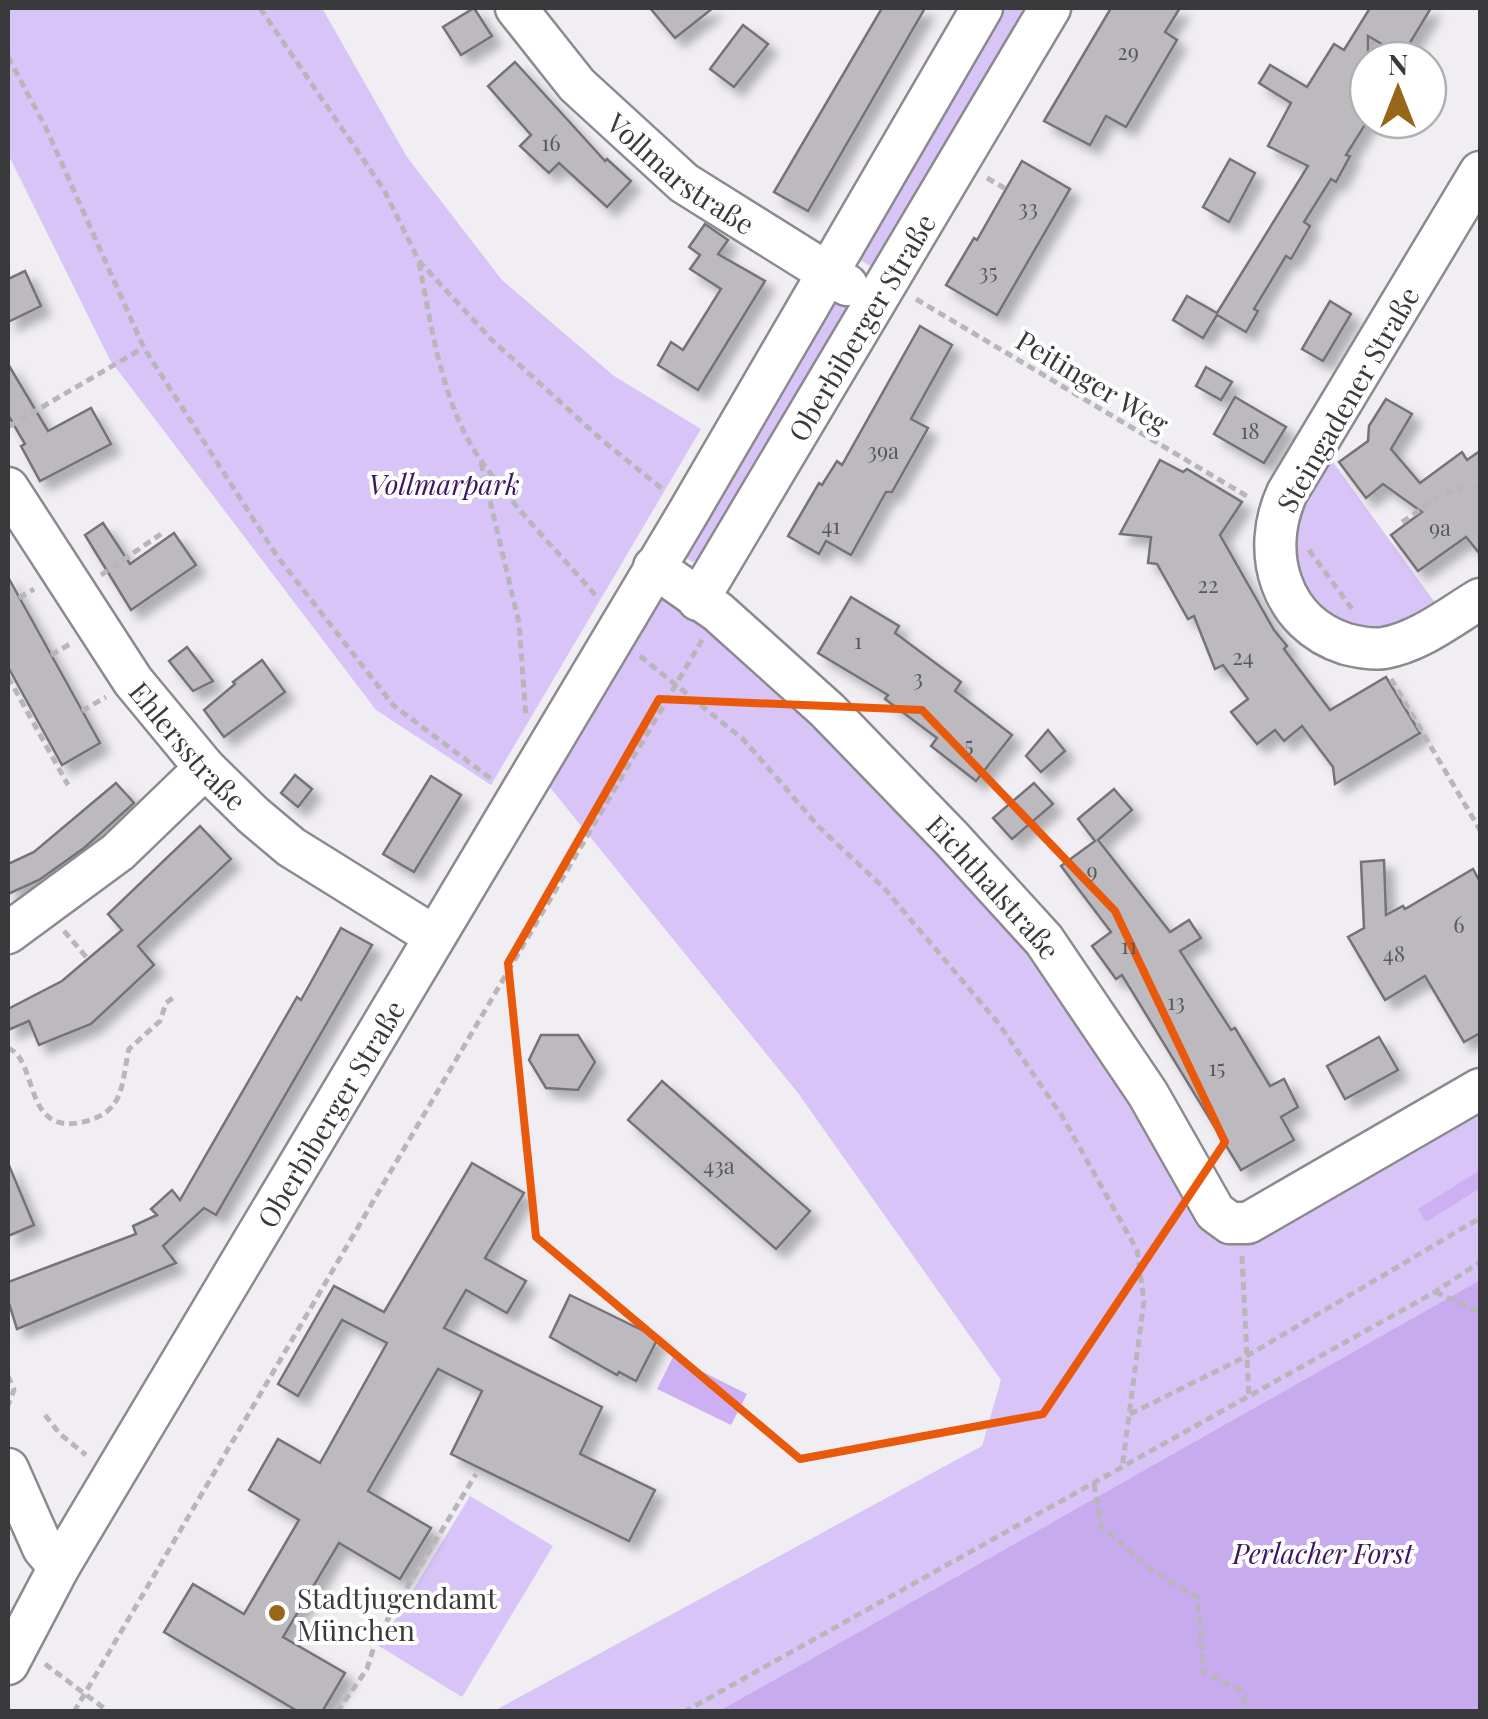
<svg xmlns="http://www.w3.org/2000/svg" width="1488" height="1719" viewBox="0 0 1488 1719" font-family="'Playfair Display',serif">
<defs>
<filter id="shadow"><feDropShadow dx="9" dy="9" stdDeviation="5" flood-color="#0004"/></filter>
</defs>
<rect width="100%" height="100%" fill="#f0eef3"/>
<g fill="#d8c4f6">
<path d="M8,8h314l85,149 95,123 112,96 87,53 -210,356 -115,-75 -266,-350 -102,-206z"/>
<path d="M990,8h44l-155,263 -26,-15z"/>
<path d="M832,298l24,14 -151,246 -13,4 -11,-8z"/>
<path d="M1330,458l106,146c-13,7 -26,17 -40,23 -50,18 -108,-35 -103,-85 3,-33 19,-58 37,-84z"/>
<path d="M654,593l56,37 105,86 215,235 187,281 263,-122v170l-761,431 -227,1 490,-266 19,-66 -203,-287 -250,-308z"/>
<path d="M470,1496l83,50 -91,151 -83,-51z"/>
</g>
<path fill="#c7abee" d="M1480,1280v431h-761z"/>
<g fill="#cdb0f4">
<path d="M1480,1170v18l-54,34 -8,-13z"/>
<path d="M673,1357l74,37 -16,31 -74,-36z"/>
</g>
<g fill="#bcbabe" stroke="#747377" stroke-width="2.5" filter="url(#shadow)">
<path d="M474,8l18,28 -31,19 -18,-28z"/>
<path d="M650,8h63l-38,30z"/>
<path d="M882,8h43l-117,203 -34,-19z"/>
<path d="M1111,8h69l-15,24 12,8 -51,87 -20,-11 -16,29 -46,-24z"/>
<path d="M1370,8h61l-29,48 -34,-20v84l-22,35 4,1 -14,26 -5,-3 -27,43 6,4 -19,33 -5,-3 -32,53 4,2 -12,21 -29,-17 -14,23 -30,-18 14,-24 30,17 91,-147 -40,-20 23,-43 -32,-20 11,-18 37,22 27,-43 10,6z"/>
<path d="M743,25l25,19 -34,43 -24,-18z"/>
<path d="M515,62l90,99 2,-2 24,22 -24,26 -48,-44 -10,10 -29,-27 11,-11 -43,-49z"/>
<path d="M1230,159l25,14 -26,49 -26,-15z"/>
<path d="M1022,161l48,28 -73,126 -51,-30 28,-47 3,2z"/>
<path d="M705,224l23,16 -10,14 47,27 -67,109 -40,-25 13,-23 12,8 38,-61 -31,-20 10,-14 -11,-8z"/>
<path d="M25,271l16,35 -33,16v-43z"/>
<path d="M1330,301l21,13 -28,47 -21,-12z"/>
<path d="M920,326l32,19 -41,74 17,9 -36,64h-6l-35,63 -25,-14 -7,13 -31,-18 31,-53 3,2 15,-24 5,4z"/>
<path d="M8,364l40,67 43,-23 20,36 -71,37 -19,-35 4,-2 -17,-29z"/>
<path d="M1206,367l26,15 -11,18 -25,-14z"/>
<path d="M1235,397l51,30 -22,36 -50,-29z"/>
<path d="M1386,399l26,15 -21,35 29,34 42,-31 5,8 13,-9v103l-14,-17 -48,34 -27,-36 31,-23 -39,-28 -17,14 -27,-36 29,-21 1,-15z"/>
<path d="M1160,460l23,12 4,-3 55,33 -22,33 54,95 13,16 -3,3 46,61 56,-33 34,56 -85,51 -2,-17 -31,-41 -18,15 -9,-11 -18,14 -26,-32 17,-13 -25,-34 -8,4 -21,-53 -6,3 -31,-55 -9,-1 3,-26 -31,-3z"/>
<path d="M103,523l27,41 44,-31 22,32 -65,45 -46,-75z"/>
<path d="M8,577l92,166 -38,22 -54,-98z"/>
<path d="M851,597l48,29 -4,7 66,49 -6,9 57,44 -36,46 -45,-35 6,-8 -52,-39 3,-4 -70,-42z"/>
<path d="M187,647l26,34 -20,10 -24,-30z"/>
<path d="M262,660l23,32 -61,45 -20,-27 31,-26 -2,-2z"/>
<path d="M1048,730l17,21 -24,21 -15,-16z"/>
<path d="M295,775l17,14 -14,18 -17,-14z"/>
<path d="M431,776l30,19 -47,77 -31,-18z"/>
<path d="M116,783l18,20 -50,45 -45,32 -31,14v-30l26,-12z"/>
<path d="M1034,783l19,21 -41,35 -19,-21z"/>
<path d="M1114,789l18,21 -34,30 72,92 19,-12 12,18 -21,13 51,79 4,-2 35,58 14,-7 14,28 -17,10 13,23 -53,30 -119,-195 -6,4 -24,-33 19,-14 -50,-66 34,-25 -17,-22z"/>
<path d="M200,826l31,33 -93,87 16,19 -63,59 -52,21 -10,-24 -21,9v-21l54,-28 60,-51 -14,-16z"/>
<path d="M1384,860l2,55 17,-9 2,3 68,-40 7,13v151l-16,9 -39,-66 -40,24 -37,-63 16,-9 -3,-66z"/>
<path d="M341,928l31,17 -156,270 -12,-7 -41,38 13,17 -159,66 -9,-29v-18l128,-48 -3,-8 24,-11 -6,-6 21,-19 8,10 117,-203 4,3z"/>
<path d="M541,1035h37l17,27 -17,28 -32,-2 -17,-28z"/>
<path d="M1379,1037l19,33 -53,29 -18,-33z"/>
<path d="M662,1081l148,130 -34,38 -148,-129z"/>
<path d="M8,1163l26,62 -26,11z"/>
<path d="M472,1163l52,30 -39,65 41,23 -19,32 -41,-23 -22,38 158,79 -22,47 75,36 -26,51 -178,-87 31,-63 -44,-22 -70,122 63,37 -31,51 -61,-36 -56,94 62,36 -23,39h-23l-135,-80 29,-48 51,30 55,-94 -50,-30 29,-51 42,24 67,-120 -45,-23 -44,76 -20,-12 56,-98 50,26z"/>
<path d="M570,1295l88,43 -22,43 -17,-9 -2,3 -67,-38z"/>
</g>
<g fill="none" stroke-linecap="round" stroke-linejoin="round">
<g stroke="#8c8a8e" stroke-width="45">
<g id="minor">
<path id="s1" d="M516,8l61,77 107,98 163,102"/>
<path d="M1480,172l-193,321c-27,59 -7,130 59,151 12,3 26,6 38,4 35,-6 66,-31 96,-49"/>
<path id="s2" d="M8,488l125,193 72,87 48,47 38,32 143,89"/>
<path id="s3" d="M654,567l64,45 109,98 124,128 93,102 104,154 67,118 15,11h18l232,-134"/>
<path id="s4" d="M698,600l352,-592"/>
<path d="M8,933l110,-81 87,-84"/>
<path d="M8,1469l35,79 16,19"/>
<path id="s5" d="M8,1664l51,-97 629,-1054 294,-505"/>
</g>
</g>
<g stroke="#b8b6ba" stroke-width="5" stroke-dasharray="8 5" stroke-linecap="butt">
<path d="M260,8l124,182 35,71 72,78 112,102 62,50"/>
<path d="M8,57l38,71 98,220 133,208 116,149 101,76"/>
<path d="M987,178l19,11"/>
<path d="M419,263c13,66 23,143 63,199 34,48 78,92 116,136"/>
<path d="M8,270l1,-1"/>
<path d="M916,299l334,199"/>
<path d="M8,427l135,-79"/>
<path d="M481,463l38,160 7,95"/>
<path d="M1475,486l5,1"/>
<path d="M1402,522l40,-27 21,-7"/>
<path d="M1309,550l43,59"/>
<path d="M101,575l60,-41"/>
<path d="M19,598l15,-9"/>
<path d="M51,655l19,-11"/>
<path d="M640,656l104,84 75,87 65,61 115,136 63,92 75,134 7,51 -22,168"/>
<path d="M8,677l60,108"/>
<path d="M1391,679l89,151"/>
<path d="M82,711l24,-14"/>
<path d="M64,931l24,28"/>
<path d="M1477,1025l3,7"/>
<path d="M8,1048c31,12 14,88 75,74 43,-10 38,-39 46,-73l31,-28 6,-18 8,-6"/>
<path d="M1242,1256l7,141"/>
<path d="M1435,1292l45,20"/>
<path d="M8,1376l6,14 -6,15"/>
<path d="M1130,1414l117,-58 233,-138"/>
<path d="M45,1415l15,19 26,21"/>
<path d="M1094,1484l7,42 49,43 48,29 5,74 38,18 8,22"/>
<path d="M45,1664l64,48"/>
<path d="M74,1712l628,-1072"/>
<path d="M337,1712l30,-43 10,-32 99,-163"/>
<path d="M684,1712l751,-420 45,-30"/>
</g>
<use href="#minor" stroke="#fff" stroke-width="40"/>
</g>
<path fill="none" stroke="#e8590c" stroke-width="8" stroke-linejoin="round" d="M659,699l263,11 193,201 110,231 -182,272 -243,45 -264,-222 -28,-274z"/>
<circle fill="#976618" stroke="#fff" stroke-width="4" cx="277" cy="1613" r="10"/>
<g text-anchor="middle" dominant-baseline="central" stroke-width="8" stroke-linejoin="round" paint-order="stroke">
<g font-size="22" fill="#5a595c">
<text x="1128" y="51">29</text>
<text x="551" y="142">16</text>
<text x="1028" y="207">33</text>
<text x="988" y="271">35</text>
<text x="1250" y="430">18</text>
<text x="883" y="450">39a</text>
<text x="831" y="525">41</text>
<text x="1440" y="527">9a</text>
<text x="1208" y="584">22</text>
<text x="858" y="640">1</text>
<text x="1243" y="656">24</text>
<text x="918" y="677">3</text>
<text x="969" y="744">5</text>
<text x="1092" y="870">9</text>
<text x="1459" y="924">6</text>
<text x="1129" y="945">11</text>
<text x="1394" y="953">48</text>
<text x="1176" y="1001">13</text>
<text x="1217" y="1067">15</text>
<text x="719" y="1165">43a</text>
</g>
<g font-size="28" fill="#3a393b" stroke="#fff">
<text stroke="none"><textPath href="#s1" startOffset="235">Vollmarstraße</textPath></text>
<text stroke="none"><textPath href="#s4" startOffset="318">Oberbiberger Straße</textPath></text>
<text transform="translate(1093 381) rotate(31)">Peitinger Weg</text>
<text transform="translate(1347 399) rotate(-60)">Steingadener Straße</text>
<text stroke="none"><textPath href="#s2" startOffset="315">Ehlersstraße</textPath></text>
<text stroke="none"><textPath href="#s3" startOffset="468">Eichthalstraße</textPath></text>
<text stroke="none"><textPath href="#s5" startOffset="638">Oberbiberger Straße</textPath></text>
</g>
<g font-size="28" font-style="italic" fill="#3e1663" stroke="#fff">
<text x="444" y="483">Vollmarpark</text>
<text x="1323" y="1552">Perlacher Forst</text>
</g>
<g font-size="28" fill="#3a393b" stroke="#fff" text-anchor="start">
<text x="297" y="1597">Stadtjugendamt<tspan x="297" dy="32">München</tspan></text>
</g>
</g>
<rect width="1488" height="1719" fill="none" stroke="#3a393b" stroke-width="20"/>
<g transform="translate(1398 90)"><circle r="48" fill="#ffffff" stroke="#b0b0b1" stroke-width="2.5"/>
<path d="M0-8L18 38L0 25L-18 38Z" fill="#976618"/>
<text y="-15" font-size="28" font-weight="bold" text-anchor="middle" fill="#3a393b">N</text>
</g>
</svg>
